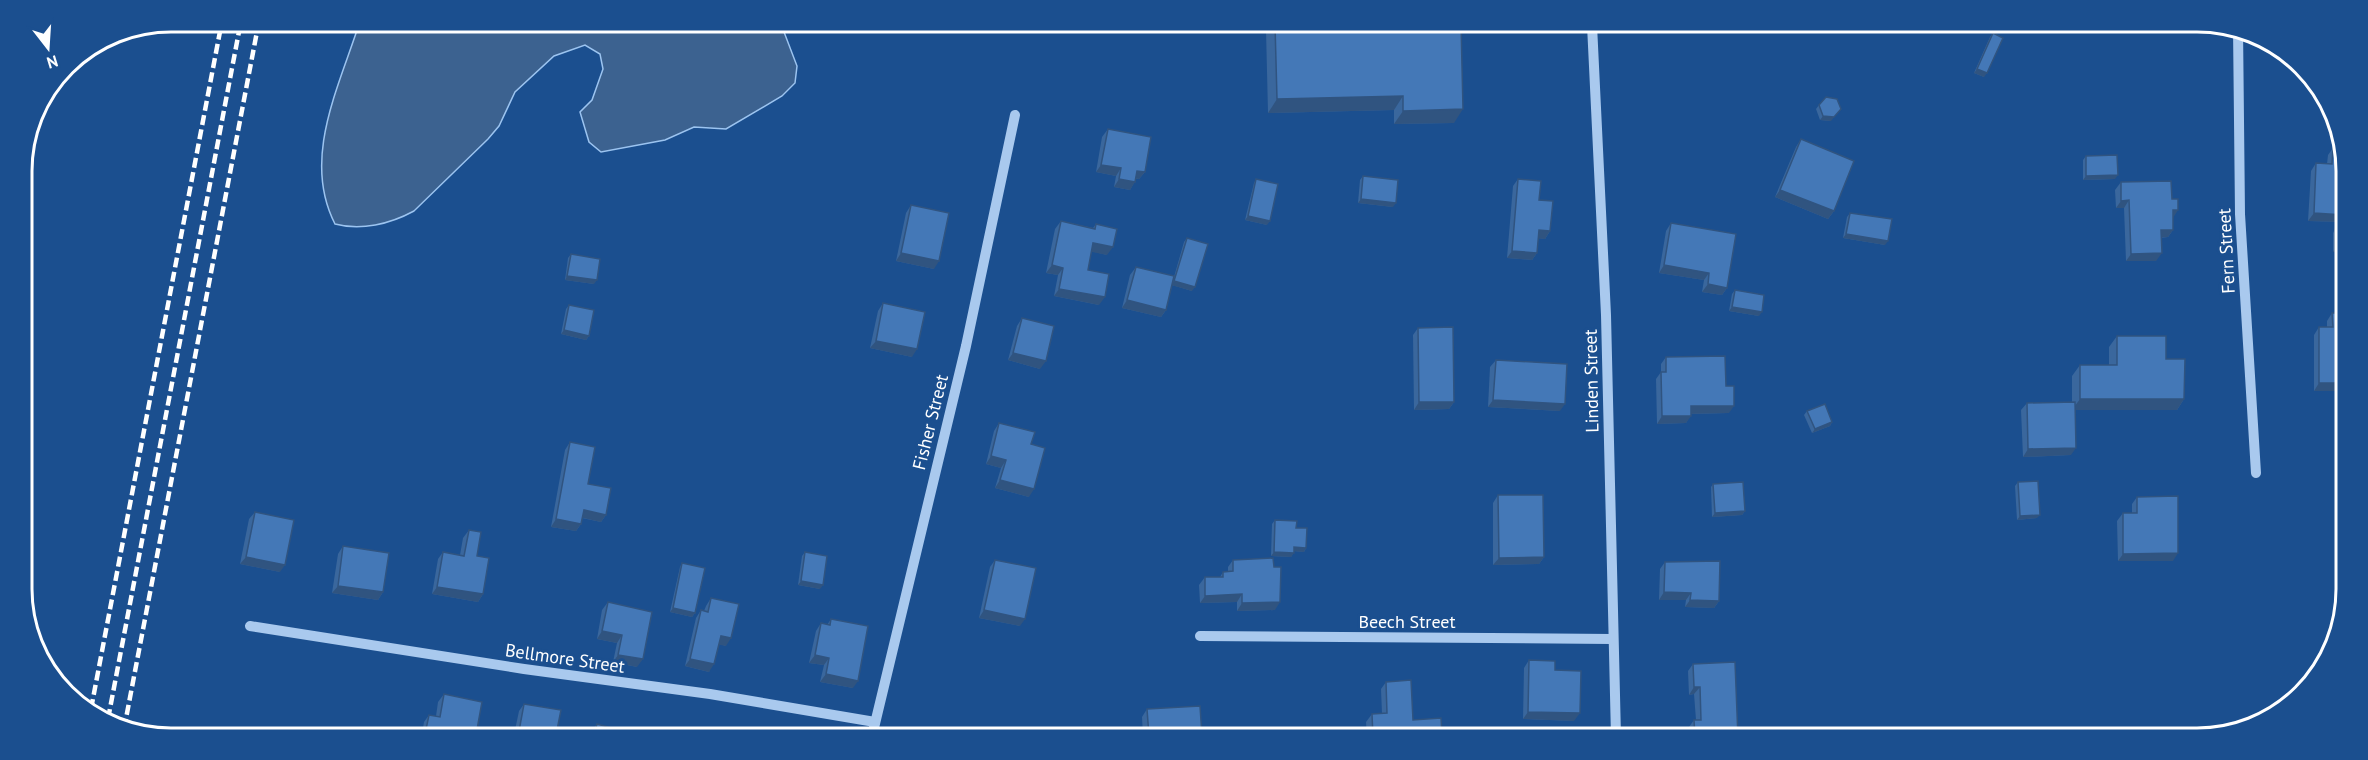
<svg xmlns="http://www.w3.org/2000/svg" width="2368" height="760" viewBox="0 0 2368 760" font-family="'PT Sans',sans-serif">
<rect width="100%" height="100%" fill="#1b4f8f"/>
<path fill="#3c6290" stroke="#9cc4f0" stroke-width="1.5" d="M360,21l425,2 -1,9 13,34 -2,17 -13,13 -56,33 -32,-2 -29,13 -64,12 -12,-10 -9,-30 12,-12 11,-31 -3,-15 -15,-9 -31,11 -39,36 -16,34 -11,13 -74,72c-24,13 -53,20 -79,13 -34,-66 5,-139 25,-203z"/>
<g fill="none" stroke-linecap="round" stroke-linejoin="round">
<g stroke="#a9c9ee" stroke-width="10">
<path d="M1592,25l14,290 10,422"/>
<path d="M2238,27l2,187 16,259"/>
<path d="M250,626l274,43 186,25 165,28"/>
<path d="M1200,636l412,3"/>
<path d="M872,736l94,-390 49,-231"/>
</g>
<g stroke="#fff" stroke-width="4.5" stroke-dasharray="10 4.5" stroke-linecap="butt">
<path d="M91,709l131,-688"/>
<path d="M108,719l133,-698"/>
<path d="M124,729l135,-708"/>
</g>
</g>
<g fill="#3a679d">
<path d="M1271,24h190l-7,99 -60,1v-14l-126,3 -2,-83z"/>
<path d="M1993,33l-9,44 -10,-4 16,-36z"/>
<path d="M1819,105l12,16 -11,-1 -4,-11z"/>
<path d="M1108,129l37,43 -6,7h-3l-6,11 -16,-3 2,-11 -20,-4 6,-35z"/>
<path d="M1801,139l33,72 -6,8 -53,-22 21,-50z"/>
<path d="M2333,148l11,74 -36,-1 3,-50 5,-8 11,1 1,-9z"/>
<path d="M2086,156l29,23 -32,1v-20z"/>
<path d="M1363,176l30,31 -35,-4 2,-23z"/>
<path d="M1256,179l11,46 -22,-5 9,-37z"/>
<path d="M1518,179l21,21 11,31 -5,8 -7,-1 -1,15 -5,7 -25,-2 6,-72z"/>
<path d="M2121,182l52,36v12l-5,7 -7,1 -5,23h-30l-2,-53h-8l-1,-18z"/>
<path d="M911,205l23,64 -38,-8 10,-48z"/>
<path d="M1850,213l35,32 -42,-7 4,-21z"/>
<path d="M1061,221l32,7 3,-4 11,31 -16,-4 -3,19 11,35 -45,-9 4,-21 -12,-2 9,-44z"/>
<path d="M1671,223l56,65 -5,7 -20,-3 2,-12 -45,-7 7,-42z"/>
<path d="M2335,229h9v23h-11v-19z"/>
<path d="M1187,238l5,53 -20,-6 -6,25 -5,7 -39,-9 8,-33 6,-8 36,17 12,-42z"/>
<path d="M571,254l23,30 -29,-4 3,-22z"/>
<path d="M1735,290l24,26 -30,-5 3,-17z"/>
<path d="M883,303l29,54 -42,-9 8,-37z"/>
<path d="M569,305l20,31 -3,4 -25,-6 5,-25z"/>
<path d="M2332,313l11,78h-29v-56l5,-8h8v-6z"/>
<path d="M1022,318l18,51 -32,-9 9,-34z"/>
<path d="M1418,328l36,74 -5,7 -35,1 -1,-75z"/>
<path d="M2117,336l49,23 18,40 -7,11h-102l-4,45 -48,2 -2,-47 6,-7 45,-1v-26l8,-11h29v-18z"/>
<path d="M1666,357l60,29 3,27 -38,1 -5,9 -29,1 -1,-45 5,-7v-8z"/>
<path d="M1496,360l64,51 -72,-4 2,-40z"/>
<path d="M1807,411l25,11 -2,4 -18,7 -8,-18z"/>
<path d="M999,423l32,21 -2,53 -34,-9 6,-20 -15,-4 8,-33z"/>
<path d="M570,442l18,42 18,31 -5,7 -19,-4 -1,6 -5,7 -25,-4 14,-77z"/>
<path d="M2018,482l19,36 -20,2 -2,-34z"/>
<path d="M1713,484l32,27 -3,4 -30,2 -1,-30z"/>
<path d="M1498,495l46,62 -5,7 -46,1v-62z"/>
<path d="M2137,497l36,64h-55l-1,-40 6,-8h9v-9z"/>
<path d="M255,512l25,60 -40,-8 9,-45z"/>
<path d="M1275,520l21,8 10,20 -2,4 -10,-1 -3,6 -20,-1 1,-32z"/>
<path d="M469,530l8,26 6,38 -5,8 -46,-8 6,-35 5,-7 17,3 3,-17z"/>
<path d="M343,546l40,46 -5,8 -46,-7 6,-39z"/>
<path d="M805,552l15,37 -22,-4 4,-29z"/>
<path d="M995,560l25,66 -41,-8 11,-51z"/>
<path d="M1233,560l42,50 -38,1v-9l-37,1 -1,-18 6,-8h15l3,-5h5v-5z"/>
<path d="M1665,562l54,39 -5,7 -29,-1 1,-7h-27l1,-31z"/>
<path d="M682,563l13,50 -3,4 -22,-5 10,-45z"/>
<path d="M711,598l15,48 -7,-2 -10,28 -24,-6 11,-48 5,-8 3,1 2,-5z"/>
<path d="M608,602l29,65 -24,-5 4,-19 -20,-4 5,-29z"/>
<path d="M831,619l22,69 -33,-6 4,-17 -15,-2 7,-32 5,-8 6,2z"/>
<path d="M1529,660l26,10 19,51 -51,-2 1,-51z"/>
<path d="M1693,664l45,74 -49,-1v-10l5,-7h2l-2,-26 -5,1 -1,-24z"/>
<path d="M1386,682l27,38 29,17h-75l-1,-15 6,-8h10l-1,-25z"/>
<path d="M444,694l32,41 -54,-1 2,-12 5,-7 7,1 2,-14z"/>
<path d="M524,704l32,31h-51l4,-6 6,1 4,-19z"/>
<path d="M1147,709l55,27h-59l-1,-19z"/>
<path d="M597,724l32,11h-38v-3z"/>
<path d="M949,728l15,8h-21z"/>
</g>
<g fill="#305480">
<path d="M1977,69l10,4 -3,4 -10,-4z"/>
<path d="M1403,96l-9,14 -126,3 9,-14z"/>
<path d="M1463,109l-9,14 -60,1 9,-13z"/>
<path d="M1841,109l-10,12 -11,-1 3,-4z"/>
<path d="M1101,165l20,3 -5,8 -20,-4z"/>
<path d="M1137,171l8,1 -6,7 -7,-1z"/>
<path d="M2118,175l-3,4 -32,1 3,-4z"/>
<path d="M1119,179l16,3 -5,8 -16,-3z"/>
<path d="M1780,190l54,21 -6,8 -53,-22z"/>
<path d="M1361,199l35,4 -3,4 -35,-4z"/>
<path d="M2129,200l-5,8h-8l5,-7z"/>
<path d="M2173,210h5l-5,8z"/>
<path d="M2314,213l30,2v7l-36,-1z"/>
<path d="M1248,216l22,5 -3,4 -22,-5z"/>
<path d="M1539,230l11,1 -5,8 -11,-1z"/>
<path d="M2161,230h12l-5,7 -12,1z"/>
<path d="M1846,234l42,7 -3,4 -42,-7z"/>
<path d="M1093,243l20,4 -6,8 -20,-4z"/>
<path d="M2335,248h9v4h-11z"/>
<path d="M1512,251l25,2 -5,7 -25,-2z"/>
<path d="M901,253l38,8 -5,8 -38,-8z"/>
<path d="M2162,253l-6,8h-30l5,-7z"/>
<path d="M1052,265l11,3 -5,7 -12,-2z"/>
<path d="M1664,265l45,8 -5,7 -45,-7z"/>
<path d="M567,276l30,4 -3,4 -29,-4z"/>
<path d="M1174,281l21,6 -3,4 -21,-6z"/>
<path d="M1708,284l19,4 -5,7 -20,-3z"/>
<path d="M1059,289l46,8 -6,8 -45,-9z"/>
<path d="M1127,300l39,10 -5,7 -39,-9z"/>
<path d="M1732,307l30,5 -3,4 -30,-5z"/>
<path d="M564,330l25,6 -3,4 -25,-6z"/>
<path d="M876,341l41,8 -5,8 -42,-9z"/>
<path d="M1013,353l33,8 -6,8 -32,-9z"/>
<path d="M2319,383h24v8h-29z"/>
<path d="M2080,399h104l-7,11h-105z"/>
<path d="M1493,400l72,4 -5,7 -72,-4z"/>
<path d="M1419,402h35l-5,7 -35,1z"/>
<path d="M1691,406h43l-5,7 -43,1z"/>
<path d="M1662,416h29l-5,7 -29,1z"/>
<path d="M1832,422l-2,4 -18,7 3,-4z"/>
<path d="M2076,448l-5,7 -48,2 5,-8z"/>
<path d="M991,456l15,4 -5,8 -15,-4z"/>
<path d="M1000,480l34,9 -5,8 -34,-9z"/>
<path d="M584,510l22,5 -5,7 -22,-5z"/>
<path d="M1745,511l-3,4 -30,2 3,-4z"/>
<path d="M2040,515l-3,3 -20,2 3,-4z"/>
<path d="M556,519l25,5 -5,7 -25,-4z"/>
<path d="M1294,547l12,1 -2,4 -12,-1z"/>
<path d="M1274,552l20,1 -3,4 -20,-1z"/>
<path d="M2178,553l-5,8h-55l5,-7z"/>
<path d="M246,557l39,8 -5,7 -40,-8z"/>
<path d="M1544,557l-5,7 -46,1 6,-7z"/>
<path d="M801,581l22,4 -3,4 -22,-4z"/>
<path d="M338,586l45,6 -5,8 -46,-7z"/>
<path d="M437,587l46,7 -5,8 -46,-8z"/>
<path d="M1664,592l27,1 -5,7h-27z"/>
<path d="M1242,594l-5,8 -37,1 5,-7z"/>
<path d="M1690,600l29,1 -5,7 -29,-1z"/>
<path d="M1280,602l-5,8 -38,1 5,-8z"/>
<path d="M673,608l22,5 -3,4 -22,-5z"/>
<path d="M984,610l41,9 -5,7 -41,-8z"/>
<path d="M602,631l20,4 -5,8 -20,-4z"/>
<path d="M721,636l10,2 -5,8 -11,-2z"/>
<path d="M618,655l25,4 -6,8 -24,-5z"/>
<path d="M815,655l14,3 -5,7 -15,-2z"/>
<path d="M690,659l24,5 -5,8 -24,-6z"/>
<path d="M826,674l32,7 -5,7 -33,-6z"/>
<path d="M1694,687h6l-6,7 -5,1z"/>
<path d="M1528,712l52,1 -6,8 -51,-2z"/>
</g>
<g fill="#4478b7" stroke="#305480" stroke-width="1.5">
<path d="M1275,24h186l2,85 -60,2v-15l-126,3z"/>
<path d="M1993,33l10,5 -16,35 -10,-4z"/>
<path d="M1826,97l11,2 4,10 -7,8 -11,-1 -4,-11z"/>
<path d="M1108,129l43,8 -6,35 -8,-1 -2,11 -16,-3 2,-11 -20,-3z"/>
<path d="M1801,139l53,22 -20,50 -54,-21z"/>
<path d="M2333,148h11v67l-30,-2 2,-50 16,1z"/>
<path d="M2117,155l1,20 -32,1v-20z"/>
<path d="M1363,176l35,4 -2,23 -35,-4z"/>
<path d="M1256,179l22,5 -8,37 -22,-5z"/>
<path d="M1518,179l23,2 -2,19 14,1 -3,30 -11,-1 -2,23 -25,-2z"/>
<path d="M2171,181l1,18h6v11h-5v20h-12l1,23 -31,1 -2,-54 -8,1v-19z"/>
<path d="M911,205l38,8 -10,48 -38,-8z"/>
<path d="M1850,213l42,6 -4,22 -42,-7z"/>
<path d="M1061,221l34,8 1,-5 21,5 -4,18 -20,-4 -5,27 21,4 -4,23 -46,-8 4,-21 -11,-3z"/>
<path d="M1671,223l65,11 -9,54 -19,-4 1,-11 -45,-8z"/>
<rect x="2335" y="229" width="9" height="19"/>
<path d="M1187,238l21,6 -13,43 -21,-6z"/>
<path d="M571,254l29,5 -3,21 -30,-4z"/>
<path d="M1136,267l38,9 -8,34 -39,-10z"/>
<path d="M1735,290l29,5 -2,17 -30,-5z"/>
<path d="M883,303l42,9 -8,37 -41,-8z"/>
<path d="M569,305l25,5 -5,26 -25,-6z"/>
<path d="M2332,313h11v70h-24v-56h14z"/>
<path d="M1022,318l32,8 -8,35 -33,-8z"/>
<path d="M1453,327l1,75h-35l-1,-74z"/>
<path d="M2117,336h49v23h19l-1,40h-104v-34h37z"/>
<path d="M1725,356l1,30h8v20h-43v10h-29l-1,-44h5v-15z"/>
<path d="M1496,360l71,4 -2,40 -72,-4z"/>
<path d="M2075,402l1,46 -48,1 -1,-46z"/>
<path d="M1825,404l7,18 -17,7 -8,-18z"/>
<path d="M999,423l36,9 -4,12 14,4 -11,41 -34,-9 6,-20 -15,-4z"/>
<path d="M570,442l25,5 -7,37 23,4 -5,27 -22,-5 -3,14 -25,-5z"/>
<path d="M2038,481l2,34 -20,1 -2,-34z"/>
<path d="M1743,482l2,29 -30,2 -2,-29z"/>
<path d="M1498,495h45l1,62 -45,1z"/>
<path d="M2178,496v57l-55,1v-41h14v-16z"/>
<path d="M255,512l39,8 -9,45 -39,-8z"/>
<path d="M1275,520l22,1 -1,7h11l-1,20 -12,-1v6l-20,-1z"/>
<path d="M469,530l12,2 -4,24 12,2 -6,36 -46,-7 6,-35 21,4z"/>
<path d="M343,546l46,7 -6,39 -45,-6z"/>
<path d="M805,552l22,4 -4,29 -22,-4z"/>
<path d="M1273,558l1,9h7l-1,35 -38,1v-9l-37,2v-19h18v-5l10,-1v-11z"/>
<path d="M995,560l41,8 -11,51 -41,-9z"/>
<path d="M1720,561l-1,40 -29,-1 1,-7 -27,-1 1,-30z"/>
<path d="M682,563l23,5 -10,45 -22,-5z"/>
<path d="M711,598l28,6 -8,34 -10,-2 -7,28 -24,-5 11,-49 7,2z"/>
<path d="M608,602l44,10 -9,47 -25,-4 4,-20 -20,-4z"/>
<path d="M831,619l37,7 -10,55 -32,-7 3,-16 -14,-3 6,-32 9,2z"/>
<path d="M1529,660l26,1v9l26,1 -1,42 -52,-1z"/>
<path d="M1735,662l3,76 -43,-1 -1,-17h7l-1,-33h-6l-1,-23z"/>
<path d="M1411,680l2,40 28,-2 1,19h-69l-1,-23 15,-1 -1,-31z"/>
<path d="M444,694l38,8 -6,33 -51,-1 4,-19 11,2z"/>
<path d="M524,704l37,6 -5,25h-49l2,-6 10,2z"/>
<path d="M1200,706l2,30h-53l-2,-27z"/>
<path d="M597,724l33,9 -1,2h-35z"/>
<path d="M949,728l16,3 -1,5h-17z"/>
</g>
<g text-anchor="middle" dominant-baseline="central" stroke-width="6" stroke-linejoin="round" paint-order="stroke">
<g font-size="18" fill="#fff" stroke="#1b4f8f">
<text transform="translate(2226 251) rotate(-93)">Fern Street</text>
<text transform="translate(1591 381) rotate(-91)">Linden Street</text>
<text transform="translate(930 422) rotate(-76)">Fisher Street</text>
<text x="1407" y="621">Beech Street</text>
<text transform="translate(565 658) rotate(8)">Bellmore Street</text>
</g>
</g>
<path d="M0 0H2368V760H0ZM171 32H2197A139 139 0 0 1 2336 171V589A139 139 0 0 1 2197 728H171A139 139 0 0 1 32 589V171A139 139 0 0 1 171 32Z" fill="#1b4f8f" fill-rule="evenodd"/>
<path fill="none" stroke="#fff" stroke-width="3" d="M171 32H2197A139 139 0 0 1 2336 171V589A139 139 0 0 1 2197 728H171A139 139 0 0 1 32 589V171A139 139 0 0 1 171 32Z"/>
<g transform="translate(48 48) rotate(163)" stroke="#1b4f8f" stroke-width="4.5" paint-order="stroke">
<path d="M0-4.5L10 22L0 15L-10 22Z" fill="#ffffff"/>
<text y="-9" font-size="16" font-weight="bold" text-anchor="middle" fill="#ffffff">N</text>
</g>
</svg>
